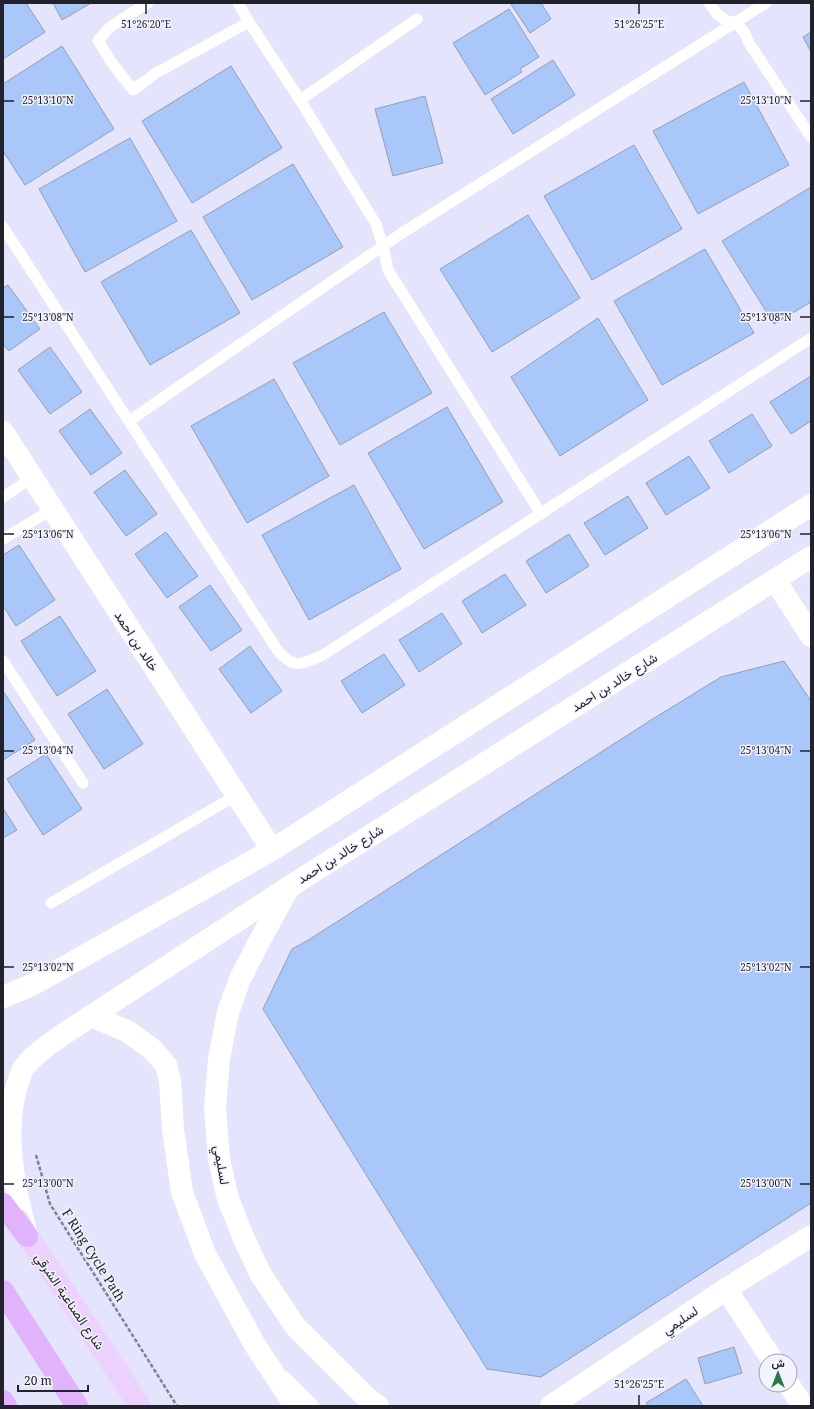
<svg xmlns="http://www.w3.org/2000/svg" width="814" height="1409" viewBox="0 0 814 1409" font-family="'Noto Serif',Vazirmatn,serif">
<rect width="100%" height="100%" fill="#e4e4fc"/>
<g fill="#a9c8f9" stroke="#939fb3">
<path d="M3,3h23l19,29 -42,27z"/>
<path d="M53,3h38l-29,17z"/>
<path d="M514,3h27l10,16 -21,14 -19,-29z"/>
<path d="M509,9l30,48 -19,12 2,3 -37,23 -32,-52z"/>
<path d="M811,32v20l-8,-15z"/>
<path d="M62,46l52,83 -89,56 -22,-34v-67z"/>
<path d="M553,60l22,35 -62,39 -22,-35z"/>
<path d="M231,66l51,82 -90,55 -50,-82z"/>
<path d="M744,82l45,83 -91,49 -45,-83z"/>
<path d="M425,96l18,67 -50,13 -18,-67z"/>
<path d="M130,138l47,83 -92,51 -46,-83z"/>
<path d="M634,145l48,84 -90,51 -48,-84z"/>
<path d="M293,164l50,83 -91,53 -49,-83z"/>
<path d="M811,187v115l-37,22 -52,-83z"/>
<path d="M528,215l52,83 -88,54 -52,-83z"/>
<path d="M191,230l49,83 -90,52 -49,-83z"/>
<path d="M705,249l49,84 -92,52 -48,-84z"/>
<path d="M8,285l32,44 -31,22 -6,-7v-56z"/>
<path d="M384,312l48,81 -92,52 -47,-82z"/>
<path d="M598,318l50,82 -88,56 -49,-79z"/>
<path d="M50,347l32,45 -32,22 -32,-44z"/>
<path d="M811,376v45l-20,13 -21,-32z"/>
<path d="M274,379l55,97 -82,47 -56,-97z"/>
<path d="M447,407l56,95 -79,47 -56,-96z"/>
<path d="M90,409l32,44 -31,22 -32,-44z"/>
<path d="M752,414l20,32 -43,27 -20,-32z"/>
<path d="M689,456l21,32 -44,27 -20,-32z"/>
<path d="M125,470l32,44 -31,22 -32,-44z"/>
<path d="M354,485l47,84 -92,51 -47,-85z"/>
<path d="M628,496l20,32 -43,27 -21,-32z"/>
<path d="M166,532l32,44 -31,22 -32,-44z"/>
<path d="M569,534l20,32 -43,27 -20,-32z"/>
<path d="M19,545l36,55 -39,26 -13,-20v-51z"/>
<path d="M505,574l21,31 -44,28 -20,-32z"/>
<path d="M210,585l32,45 -31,21 -32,-44z"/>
<path d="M442,613l20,31 -43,28 -20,-32z"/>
<path d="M60,616l36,55 -39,25 -36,-55z"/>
<path d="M250,646l32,45 -31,22 -32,-44z"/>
<path d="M384,654l21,31 -43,28 -21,-32z"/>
<path d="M784,661l27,40v502l-270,174 -54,-8 -224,-360 29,-60 18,-10 341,-219 70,-43z"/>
<path d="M107,689l36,55 -39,25 -36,-55z"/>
<path d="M3,691l32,49 -32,20z"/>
<path d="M46,754l36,55 -39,26 -36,-56z"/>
<path d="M3,808l14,22 -14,8z"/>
<path d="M734,1347l8,26 -37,11 -7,-26z"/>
<path d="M686,1379l17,27h-55l-2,-3z"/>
</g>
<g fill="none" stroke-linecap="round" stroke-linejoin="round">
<path stroke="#818191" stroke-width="2.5" stroke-dasharray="4 2" stroke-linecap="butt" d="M36,1155l14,49 127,202"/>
<g stroke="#fff" stroke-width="11">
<path d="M148,3c-13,8 -27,16 -40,26 -4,3 -5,8 -10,11l14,23 21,27 23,-17 93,-51"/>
<path d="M238,3l11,19 51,78 76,124 7,23 5,23 153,244"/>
<path d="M709,3l8,11 8,6 11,3 8,9 5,11 62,94"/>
<path d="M300,100l117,-81"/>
<path d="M3,227l275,424c17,19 24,13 45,4l488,-317"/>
<path d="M129,421l273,-188 364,-230"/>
<path d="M3,497l29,-19"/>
<path d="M3,539l50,-30"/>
<path d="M3,661l80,122"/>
<path d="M51,903l186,-108"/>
<path d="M286,1377l28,29"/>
</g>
<g stroke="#fff" stroke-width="22">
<path d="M3,432l269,418"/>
<path d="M775,580l36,56"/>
<path d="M289,887l-29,53 -20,39 -12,33 -9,47 -4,49 4,51 9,40 16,40 17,36 34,51 73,73 10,7"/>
<path d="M91,1016l36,15 25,18 14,16 4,16 3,48 9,63 23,62 50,91 40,61"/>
<path d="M726,1289l47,72"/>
<path d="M789,1385l14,21"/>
<path d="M551,1406l175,-117 85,-53"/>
</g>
<g stroke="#fff" stroke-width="22">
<path d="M3,997l31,-13 238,-134 539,-345"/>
<path d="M27,1236c-14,-53 -27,-116 -4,-167 9,-14 26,-24 39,-34l227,-148 522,-330"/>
</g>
<path stroke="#edd1fe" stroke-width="22" d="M18,1220l9,16 113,170"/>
<g stroke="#e1b3fd" stroke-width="22">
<path d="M3,1204l24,32"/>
<path d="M3,1291l74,115"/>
<path d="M3,1401l3,5"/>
</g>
</g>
<path fill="none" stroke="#22222b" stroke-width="1.5" d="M146,4v10M639,4v10M4,101h10M800,101h10M4,317h10M800,317h10M4,534h10M800,534h10M4,751h10M800,751h10M4,967h10M800,967h10M4,1184h10M800,1184h10M639,1395v10"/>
<g text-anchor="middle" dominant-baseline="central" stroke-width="3" stroke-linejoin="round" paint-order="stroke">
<g font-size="13" fill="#22222b" stroke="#f3f3fd">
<text transform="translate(137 641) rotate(57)">خالد بن احمد</text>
<text transform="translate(614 682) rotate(-32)">شارع خالد بن احمد</text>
<text transform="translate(340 854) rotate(-32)">شارع خالد بن احمد</text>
<text transform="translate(222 1165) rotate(80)">لسليمي</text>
<text transform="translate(94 1255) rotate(58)">F Ring Cycle Path</text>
<text transform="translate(70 1301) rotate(56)">شارع الصناعية الشرقي</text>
<text transform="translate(680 1320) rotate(-34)">لسليمي</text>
</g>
</g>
<g font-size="10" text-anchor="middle" fill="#22222b" stroke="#f3f3fd" stroke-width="3" stroke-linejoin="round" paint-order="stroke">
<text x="146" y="28">51°26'20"E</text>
<text x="639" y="28">51°26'25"E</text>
<text x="48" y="104">25°13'10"N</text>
<text x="766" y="104">25°13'10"N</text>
<text x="48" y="321">25°13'08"N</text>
<text x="766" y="321">25°13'08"N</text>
<text x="48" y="538">25°13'06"N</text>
<text x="766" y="538">25°13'06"N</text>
<text x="48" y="754">25°13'04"N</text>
<text x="766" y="754">25°13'04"N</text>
<text x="48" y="971">25°13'02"N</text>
<text x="766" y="971">25°13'02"N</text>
<text x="48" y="1187">25°13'00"N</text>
<text x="766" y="1187">25°13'00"N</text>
<text x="639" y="1388">51°26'25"E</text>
</g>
<rect width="814" height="1409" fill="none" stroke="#22222b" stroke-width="8"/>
<g transform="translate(778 1373)"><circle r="19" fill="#f3f3fd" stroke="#9f9fa9"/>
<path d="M0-3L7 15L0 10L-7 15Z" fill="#277849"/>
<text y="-6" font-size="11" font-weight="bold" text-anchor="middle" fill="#22222b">ش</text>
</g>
<path d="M18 1385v6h70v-6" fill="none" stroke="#22222b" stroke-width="2"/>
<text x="24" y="1385" font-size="12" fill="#22222b" stroke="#f3f3fd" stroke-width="3" paint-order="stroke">20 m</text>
</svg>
